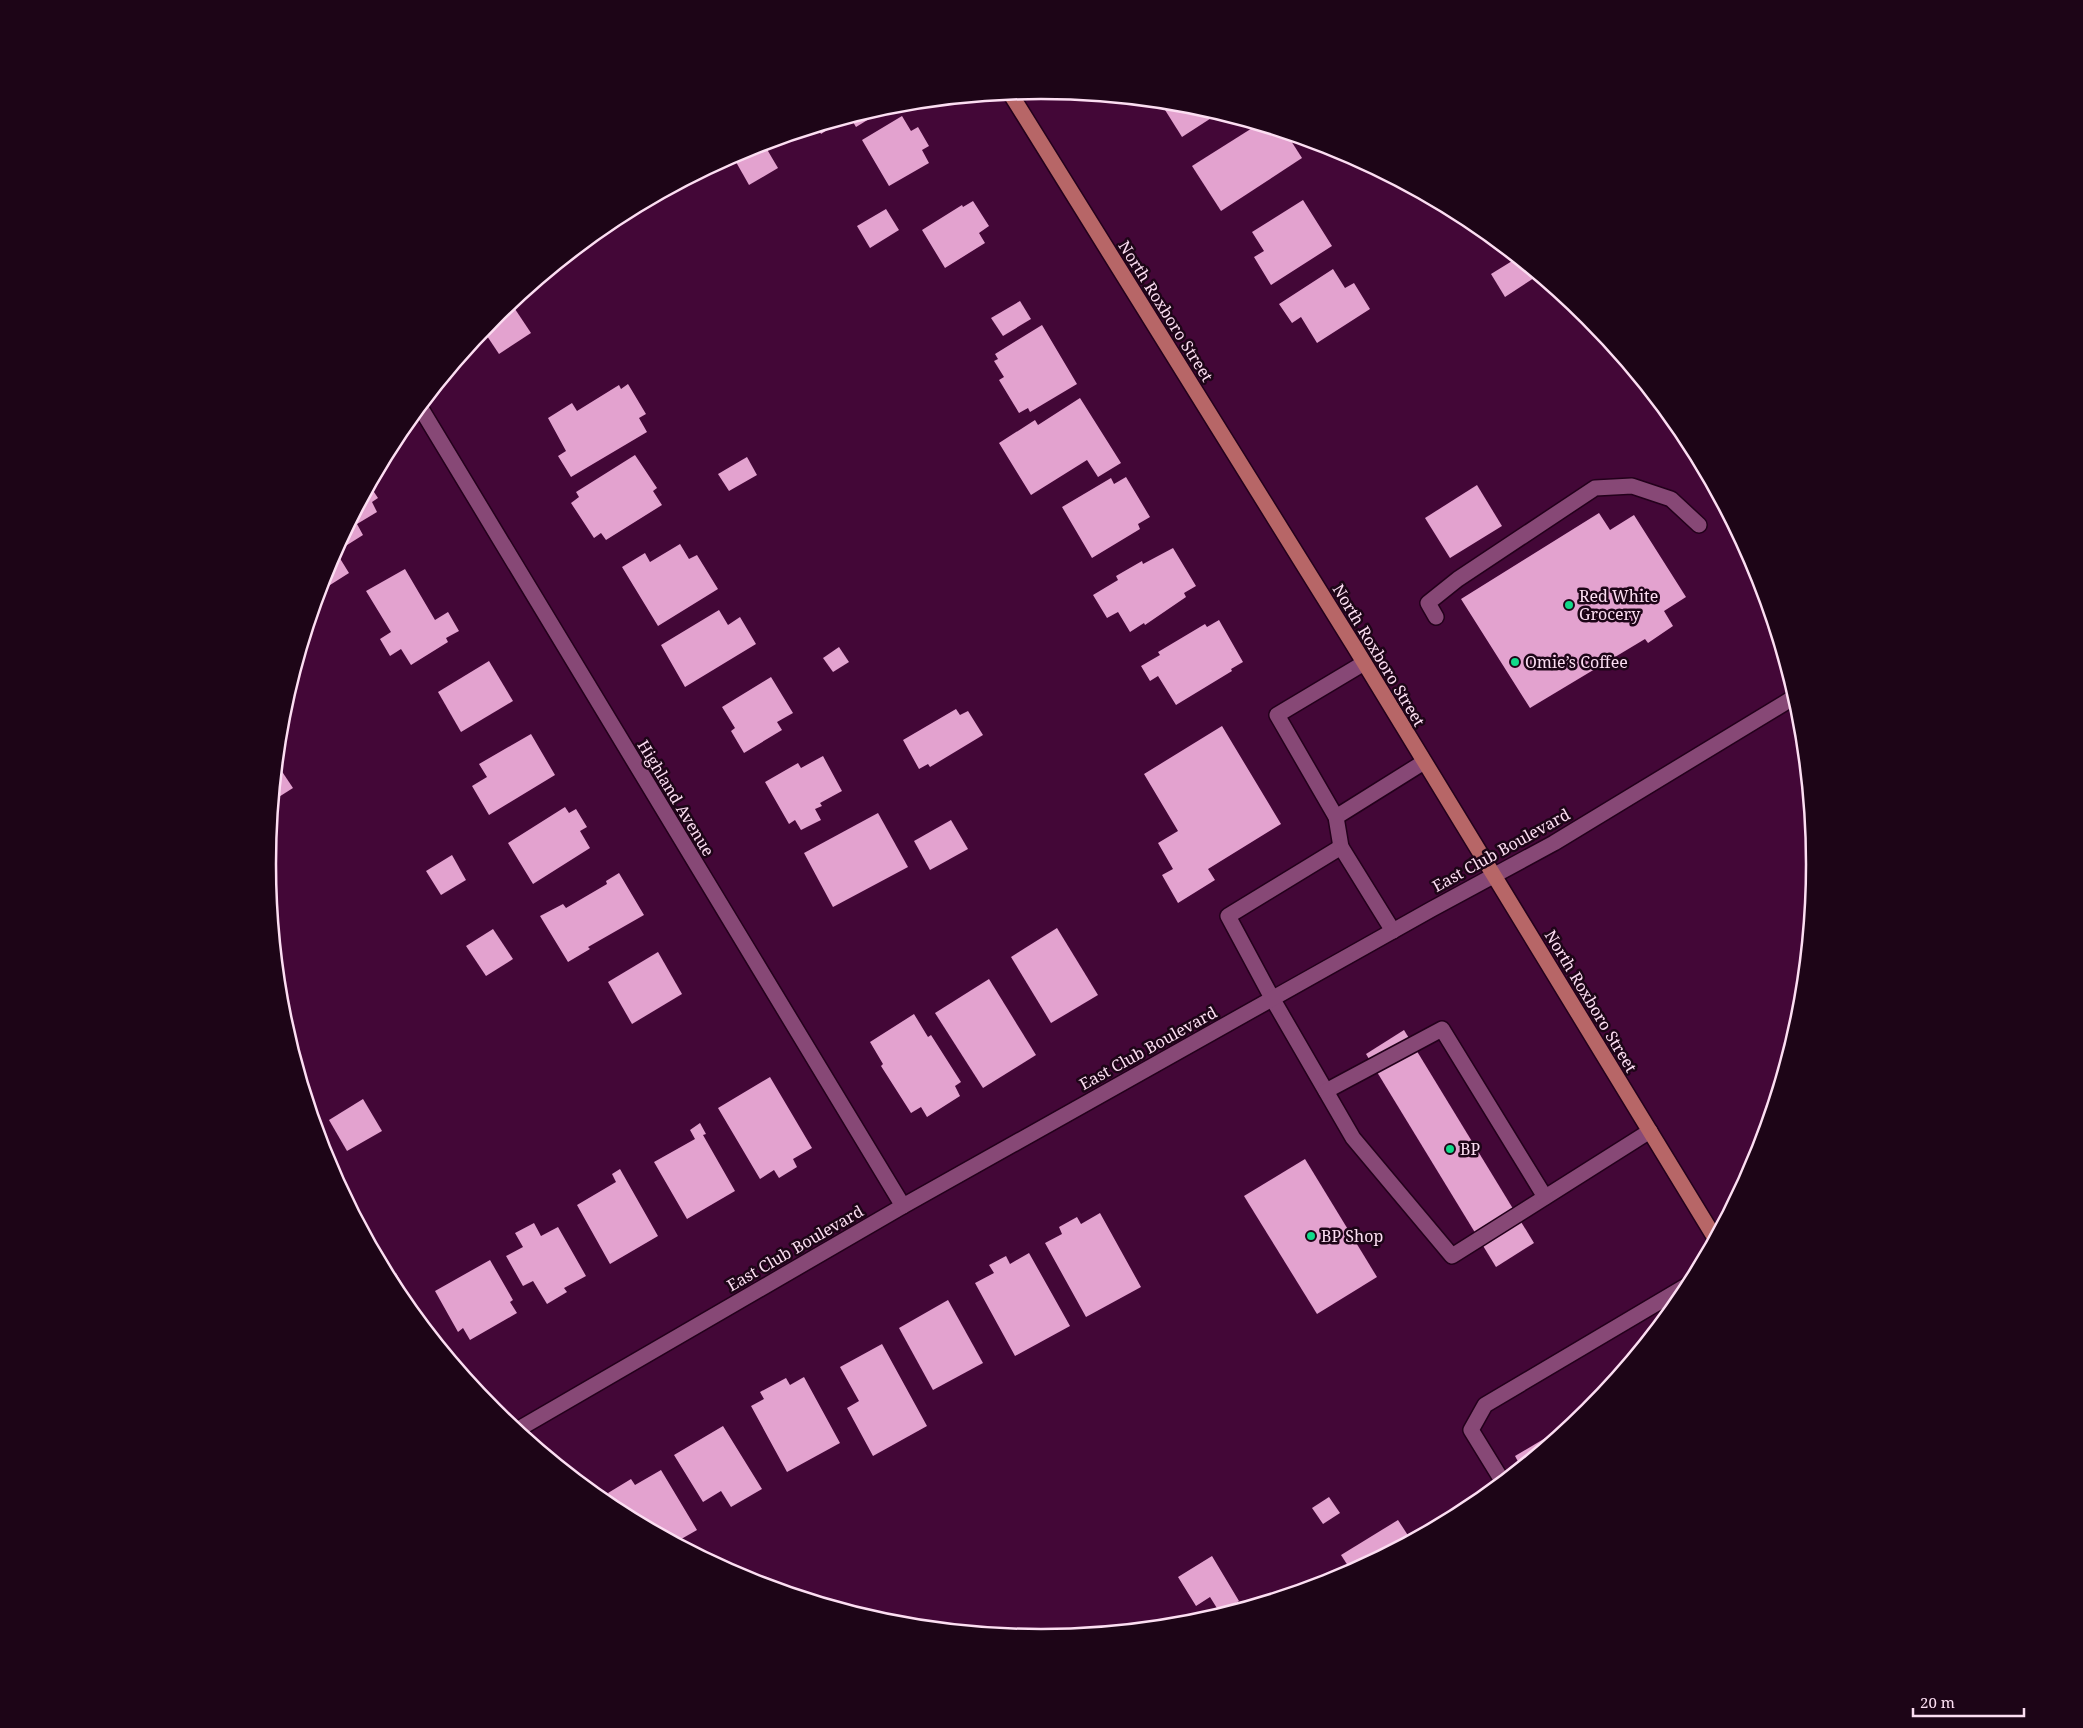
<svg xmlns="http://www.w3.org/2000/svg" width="2083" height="1728" viewBox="0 0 2083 1728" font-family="'Noto Serif',serif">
<rect width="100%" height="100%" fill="#430737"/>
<g fill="#e3a2cf">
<path d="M1160,102l33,3 26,8 -37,24z"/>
<path d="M892,105l-36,22 -6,-10 41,-12z"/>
<path d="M902,116l9,15 7,-4 11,19 -7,4 7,13 -40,23 -27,-46z"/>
<path d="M844,119l-23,15 -4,-7z"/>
<path d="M1257,125l29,8 16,25 -81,53 -29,-45z"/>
<path d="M765,146l13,22 -29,17 -13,-23z"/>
<path d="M1303,200l29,46 -61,39 -17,-28 10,-6 -12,-19z"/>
<path d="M973,201l16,25 -10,7 6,10 -40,25 -23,-38 40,-25 1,2z"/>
<path d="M886,209l13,21 -29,18 -13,-22z"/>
<path d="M1517,258l20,18 -32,21 -14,-23z"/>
<path d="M1333,269l12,19 9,-5 16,26 -53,34 -16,-26 -9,6 -13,-19z"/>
<path d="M1020,301l11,18 -28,17 -12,-18z"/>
<path d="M511,303l20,30 -32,21 -16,-24 11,-13z"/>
<path d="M1042,325l35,59 -47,28 -2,-4 -9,5 -20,-33 5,-3 -10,-16 4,-2 -3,-5z"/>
<path d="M628,384l18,30 -7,4 8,14 -76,45 -13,-21 8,-5 -18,-33 24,-15 5,8 42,-26 2,4z"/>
<path d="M1080,398l41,65 -23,14 -11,-17 -56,35 -32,-52 36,-23 3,5z"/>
<path d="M635,455l22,33 -4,3 9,14 -56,35 -5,-7 -7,5 -23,-35 8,-6 -3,-5z"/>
<path d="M747,457l10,18 -28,16 -11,-17z"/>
<path d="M1126,477l24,40 -12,7 2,5 -48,29 -30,-51 49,-29 3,6z"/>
<path d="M1477,485l25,41 -52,32 -25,-40z"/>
<path d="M370,486l8,12 -6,4 5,10 -20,12 6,11 -27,17 13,21 -30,19 8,-24z"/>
<path d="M1599,513l11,17 24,-15 52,82 -22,14 9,15 -25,17 -3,-4 -115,69 -69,-109z"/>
<path d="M680,544l9,15 8,-4 21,34 -60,37 -36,-59 23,-14 5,9z"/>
<path d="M1173,548l23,38 -12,7 2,4 -41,28 -1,-2 -14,9 -12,-20 -11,6 -14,-23 25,-15 -2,-4 26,-15 1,3z"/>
<path d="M405,569l30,51 13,-8 11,19 -13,7 2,4 -37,23 -10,-16 -11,7 -10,-17 11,-7 -25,-41z"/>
<path d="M719,610l9,15 12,-8 16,27 -71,43 -24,-42z"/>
<path d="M1219,620l24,42 -12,7 1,2 -56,34 -18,-29 -8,5 -9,-15 19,-11 -2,-3 47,-28 2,3z"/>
<path d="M839,647l10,15 -16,10 -10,-14z"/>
<path d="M489,661l24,40 -52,31 -23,-40z"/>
<path d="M771,677l22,36 -16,9 5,8 -38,23 -13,-22 4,-3 -13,-21z"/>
<path d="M956,709l4,6 8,-4 15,24 -53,32 -2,-3 -9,5 -16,-29z"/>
<path d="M1222,726l59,98 -73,45 7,11 -37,23 -16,-28 11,-6 -15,-26 20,-12 -34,-57z"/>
<path d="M531,734l24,41 -66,40 -17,-29 15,-9 -8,-13z"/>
<path d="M823,756l19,35 -22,12 2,3 -7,3 6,11 -20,10 -6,-10 -6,4 -24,-42 33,-19 3,5z"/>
<path d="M279,767l14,21 -19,12 3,-32z"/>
<path d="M565,807l4,6 7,-4 11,18 -7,4 10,17 -57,36 -25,-41z"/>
<path d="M878,813l30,54 -75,40 -29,-54z"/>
<path d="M951,820l17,29 -38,21 -16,-29z"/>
<path d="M452,855l14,25 -25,15 -15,-24z"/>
<path d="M619,873l25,42 -56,32 2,2 -22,13 -28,-46 23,-12 3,4 41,-24 -1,-3z"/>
<path d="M1057,928l41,67 -47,28 -40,-66z"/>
<path d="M493,929l20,30 -27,17 -20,-30z"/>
<path d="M658,952l24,42 -50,30 -24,-42z"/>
<path d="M989,979l47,76 -53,33 -48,-75z"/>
<path d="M914,1014l14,23 3,-2 30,47 -6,4 5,10 -33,21 -6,-10 -10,6 -30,-47 2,-2 -13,-22z"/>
<path d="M1404,1030l130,213 -38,24 -130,-213z"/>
<path d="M770,1077l42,71 -19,11 4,8 -18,11 -5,-8 -14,9 -42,-71z"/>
<path d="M363,1099l19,32 -35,20 -18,-31z"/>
<path d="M700,1123l6,11 -3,1 32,56 -48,28 -33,-57 41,-23 -5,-9z"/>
<path d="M1305,1159l72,118 -60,37 -73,-118z"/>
<path d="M620,1169l38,67 -48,28 -33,-59 39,-23 -4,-8z"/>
<path d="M1100,1213l41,74 -55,30 -41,-74 17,-9 -3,-7 18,-10 4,7z"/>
<path d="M534,1223l7,13 17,-9 28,49 -22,12 3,4 -20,12 -14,-23 -10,5 -17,-30 17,-9 -8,-14z"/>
<path d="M1029,1253l41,73 -55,30 -40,-73 19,-10 -5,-8 17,-9 4,8z"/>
<path d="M490,1260l23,40 -3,2 7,11 -47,27 -7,-12 -5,4 -23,-41z"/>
<path d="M396,1273l28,51h-1l-25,-30 -9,-17z"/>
<path d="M948,1300l35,63 -50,27 -34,-62z"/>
<path d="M882,1344l45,82 -54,30 -26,-48 12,-7 -19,-34z"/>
<path d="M804,1377l36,66 -53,29 -36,-66 13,-7 -4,-7 26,-14 4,7z"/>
<path d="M1579,1418l1,1 -59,48 -6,-11z"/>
<path d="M723,1426l39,63 -31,18 -10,-16 -18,11 -29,-47z"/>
<path d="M661,1470l36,60 -21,12 -57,-31 -11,-18 23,-14 4,6z"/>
<path d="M1329,1497l11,16 -17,11 -11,-16z"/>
<path d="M1398,1520l13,20 -59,32 -11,-17z"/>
<path d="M1212,1556l27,45 -19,12 -10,-16 -14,9 -18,-29z"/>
</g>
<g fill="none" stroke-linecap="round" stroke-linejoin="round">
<g stroke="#23001b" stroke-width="18">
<g id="minor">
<path d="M420,407l483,799"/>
<path d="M1436,617l-8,-14 30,-24 137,-91 37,-2 39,13 28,26"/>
<path d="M1336,817l88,-55"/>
<path d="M1341,847l-5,-30 -59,-102 87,-52"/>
<path d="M1393,931l-52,-84 -113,69 44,82 81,140 99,118 198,-125"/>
<path d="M1326,1091l116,-62 103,168"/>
<path d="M517,1430l386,-224 529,-297 122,-66 242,-147"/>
<path d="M1503,1482l-32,-52 14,-25 206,-122"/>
</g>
</g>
<g stroke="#23001b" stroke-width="18">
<path id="major" d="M1010,93l344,553 361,592"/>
</g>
<use href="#minor" stroke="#874876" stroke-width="15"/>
<use href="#major" stroke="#b76667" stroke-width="15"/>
</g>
<g fill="#11d98a" stroke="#1d0517" stroke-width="2">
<circle cx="1569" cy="605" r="5"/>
<circle cx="1515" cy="662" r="5"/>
<circle cx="1450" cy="1149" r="5"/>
<circle cx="1311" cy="1236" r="5"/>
</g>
<g text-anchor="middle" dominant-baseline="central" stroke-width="5" stroke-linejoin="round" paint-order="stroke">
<g font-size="16" fill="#fcdef2" stroke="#1d0517">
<text transform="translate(1166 311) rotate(58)">North Roxboro Street</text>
<text transform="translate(1379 655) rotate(59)">North Roxboro Street</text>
<text transform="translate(676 798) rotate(59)">Highland Avenue</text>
<text transform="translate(1501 850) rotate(-29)">East Club Boulevard</text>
<text transform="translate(1591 1001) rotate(59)">North Roxboro Street</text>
<text transform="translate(1148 1048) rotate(-29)">East Club Boulevard</text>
<text transform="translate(795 1248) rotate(-30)">East Club Boulevard</text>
</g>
<g font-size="16" fill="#fcdef2" stroke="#1d0517" text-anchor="start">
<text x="1579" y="596">Red White<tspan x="1579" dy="18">Grocery</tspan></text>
<text x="1525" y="662">Omie’s Coffee</text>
<text x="1460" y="1149">BP</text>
<text x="1321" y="1236">BP Shop</text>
</g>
</g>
<path d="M0 0H2083V1728H0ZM276 864a765 765 0 1 1 1530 0a765 765 0 1 1-1530 0Z" fill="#1d0517" fill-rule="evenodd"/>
<path fill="none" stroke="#fcdef2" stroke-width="2.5" d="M276 864a765 765 0 1 1 1530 0a765 765 0 1 1-1530 0Z"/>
<path d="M1913 1708v8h111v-8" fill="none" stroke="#fcdef2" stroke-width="2.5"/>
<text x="1920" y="1708" font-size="15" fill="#fcdef2" stroke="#1d0517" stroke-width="4" paint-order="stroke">20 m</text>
</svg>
